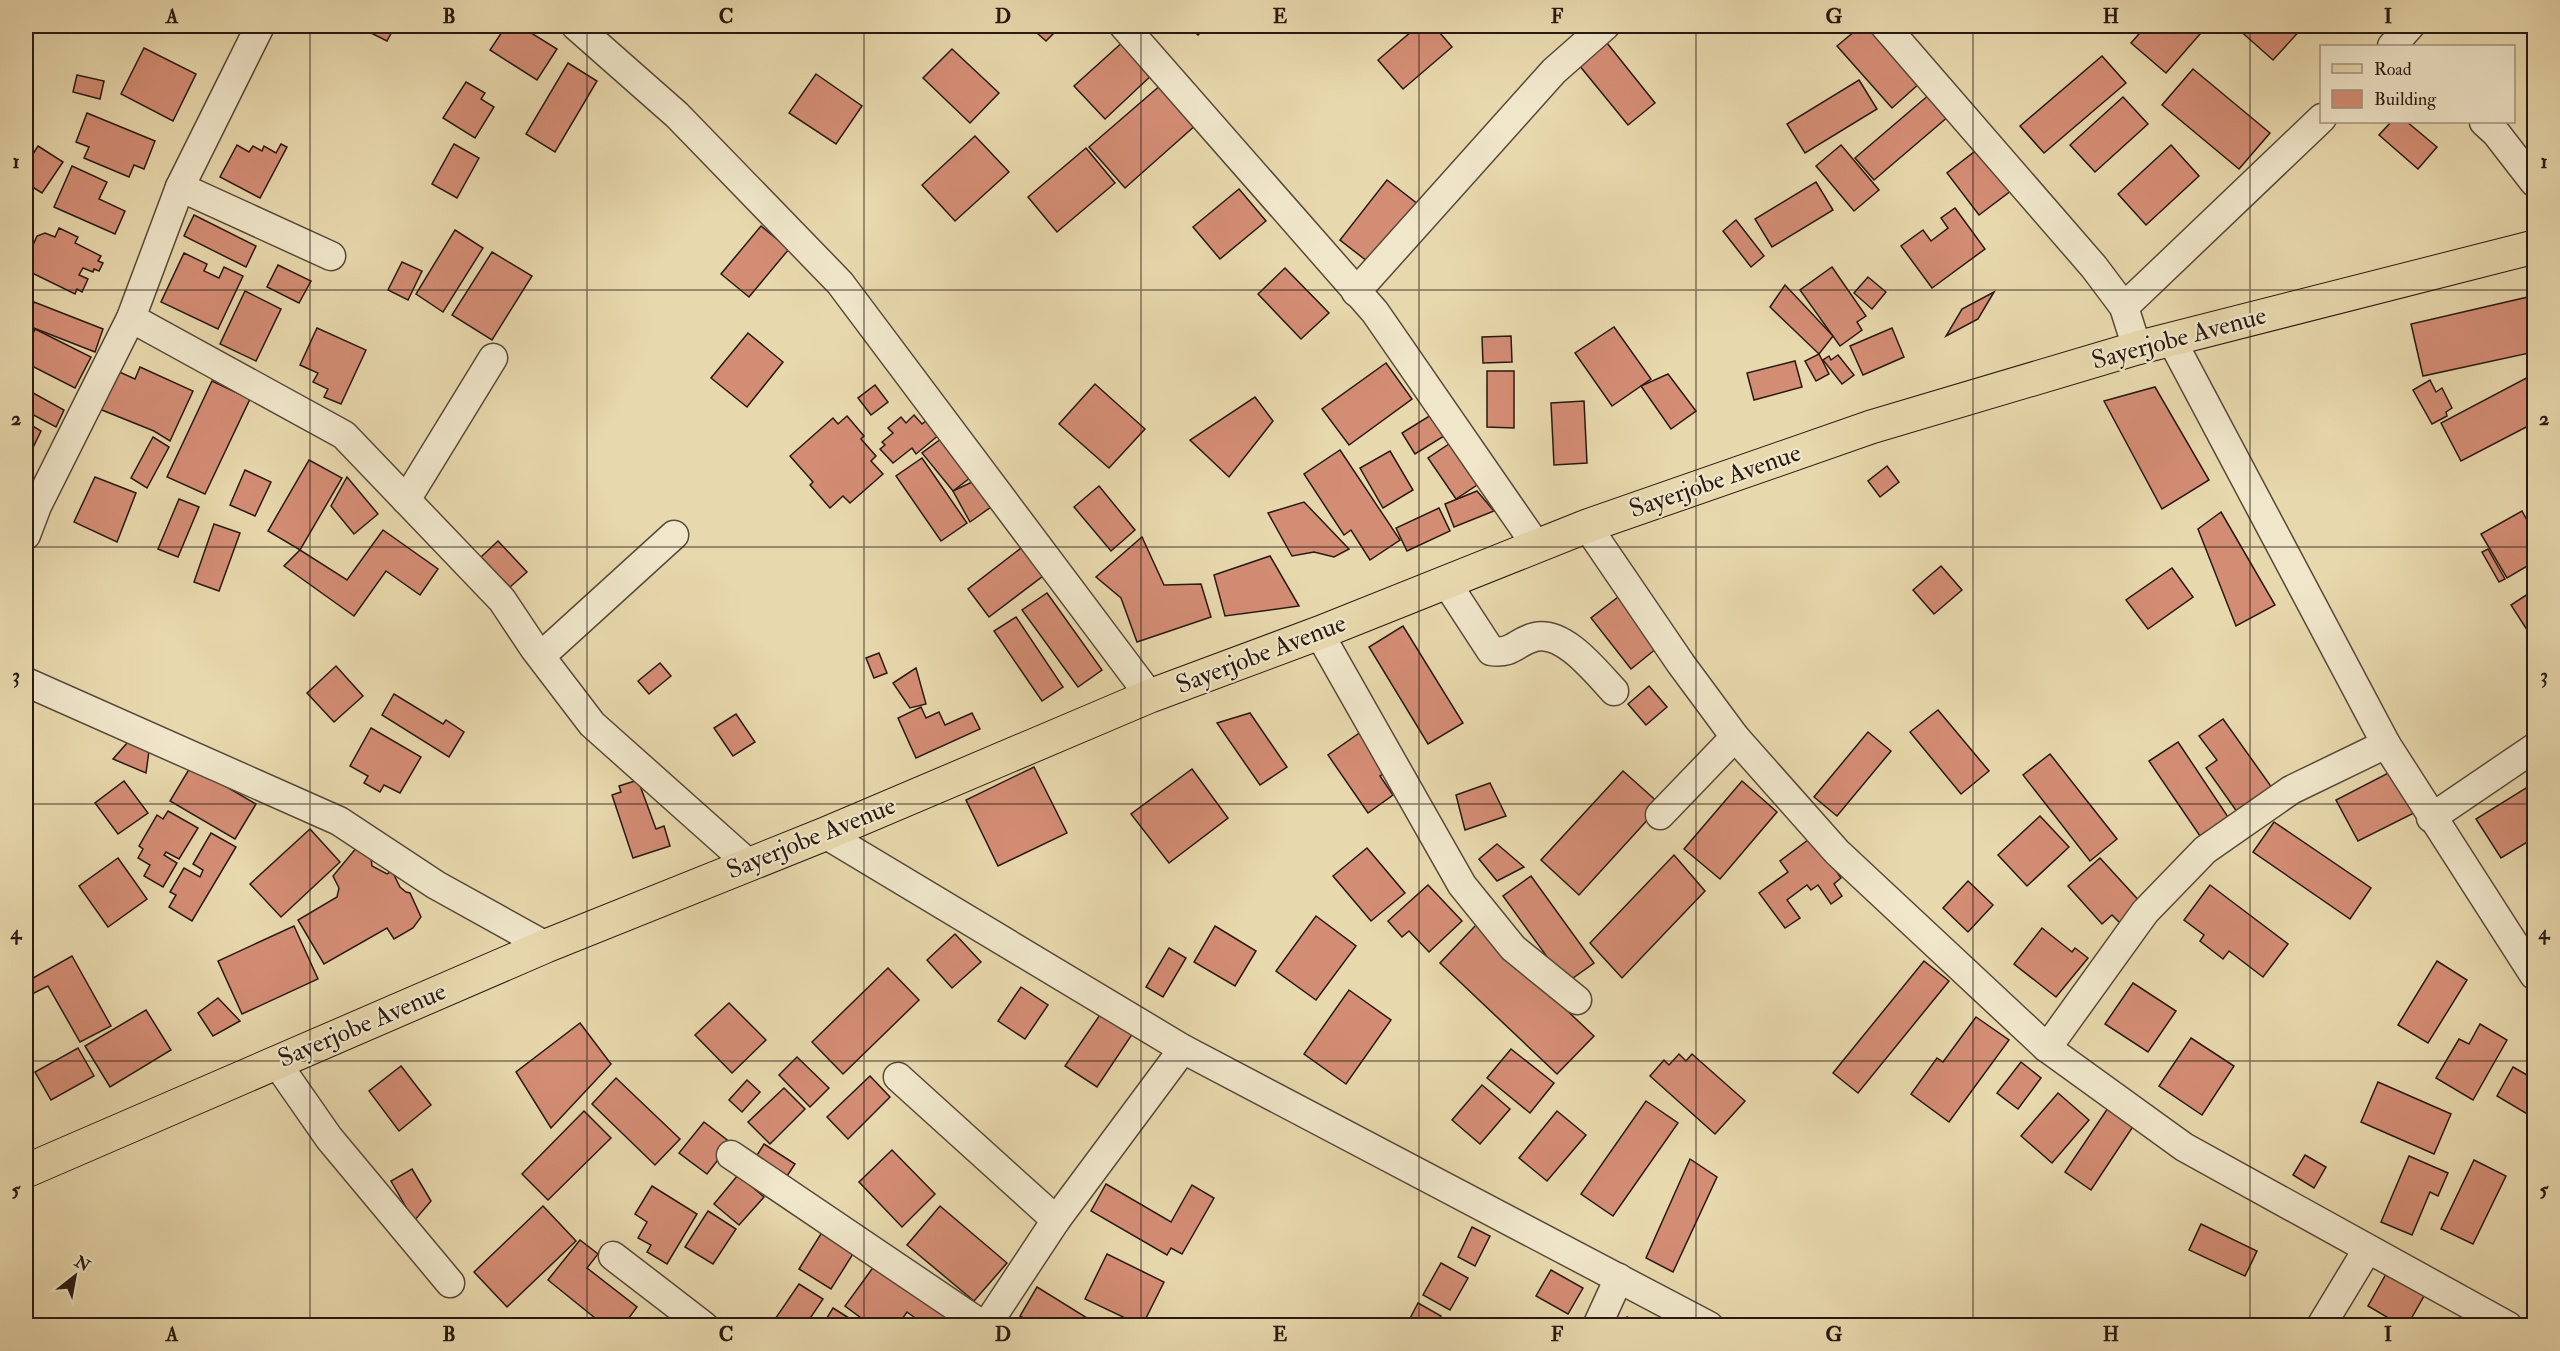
<svg xmlns="http://www.w3.org/2000/svg" width="2560" height="1351" viewBox="0 0 2560 1351" font-family="'IM FELL Double Pica',serif">
<rect width="100%" height="100%" fill="#e8d8ad"/>
<filter id="stains"><feTurbulence type="fractalNoise" baseFrequency=".00333" numOctaves="4"/><feColorMatrix values="0 0 0 0 .2 0 0 0 0 .09 0 0 0 0 .02 0 0 0 .5 -.17"/></filter>
<radialGradient id="worn" r=".72"><stop offset=".6" stop-color="#630" stop-opacity="0"/><stop offset="1" stop-color="#630" stop-opacity=".3"/></radialGradient>
<g fill="#d48d75" stroke="#281911" stroke-width="1.5">
<path d="M357,26h38l-8,15z"/>
<path d="M506,26h14l37,23 -20,31 -47,-30z"/>
<path d="M1029,26h32l-15,15z"/>
<path d="M1188,26h19l-9,9z"/>
<path d="M1418,26h16l18,21 -49,42 -25,-29z"/>
<path d="M1861,26h10l50,56 -29,26 -55,-62z"/>
<path d="M2146,26h61l-41,47 -35,-30z"/>
<path d="M2239,26h65l-31,34 -36,-32z"/>
<path d="M1125,40l30,32 -50,47 -31,-33z"/>
<path d="M1607,43l48,60 -27,22 -49,-60z"/>
<path d="M144,48l52,26 -23,47 -52,-27z"/>
<path d="M952,49l47,44 -29,30 -47,-45z"/>
<path d="M2102,56l24,27 -82,70 -24,-27z"/>
<path d="M568,63l29,18 -42,71 -29,-18z"/>
<path d="M2193,69l77,64 -31,36 -77,-64z"/>
<path d="M816,74l46,32 -26,38 -47,-31z"/>
<path d="M77,75l27,6 -4,18 -27,-7z"/>
<path d="M1859,80l18,29 -72,44 -18,-29z"/>
<path d="M466,82l19,11 -4,6 13,8 -19,31 -32,-20z"/>
<path d="M1162,84l35,40 -72,64 -36,-41z"/>
<path d="M1937,88l19,22 -82,70 -19,-22z"/>
<path d="M2123,97l25,27 -53,48 -25,-27z"/>
<path d="M87,113l68,28 -11,28 -10,-4 -5,12 -45,-19 5,-11 -13,-5z"/>
<path d="M2391,122h16l30,25 -19,22 -39,-34z"/>
<path d="M975,136l34,36 -54,49 -33,-36z"/>
<path d="M281,144l6,3 -27,51 -40,-21 17,-32 12,7 4,-6 9,5 2,-5 12,7z"/>
<path d="M454,144l25,14 -22,40 -25,-14z"/>
<path d="M1841,145l38,45 -25,21 -38,-45z"/>
<path d="M1983,145l33,42 -37,28 -32,-42z"/>
<path d="M2171,145l28,31 -53,49 -28,-31z"/>
<path d="M38,146l25,16 -21,31 -16,-10v-18z"/>
<path d="M1086,148l29,35 -58,49 -29,-35z"/>
<path d="M72,166l35,16 -8,17 26,12 -10,23 -61,-27z"/>
<path d="M1387,180l32,25 -47,60 -32,-25z"/>
<path d="M1816,182l17,28 -61,37 -17,-28z"/>
<path d="M1239,189l27,32 -46,38 -27,-32z"/>
<path d="M1955,208l30,41 -53,39 -31,-42 22,-16 8,11 17,-13 -7,-10z"/>
<path d="M194,215l62,31 -10,21 -62,-31z"/>
<path d="M1736,220l28,36 -13,11 -28,-36z"/>
<path d="M761,226l28,23 -40,48 -28,-23z"/>
<path d="M59,228l19,9 -3,6 26,13 -3,5 5,2 -4,8 -5,-2 -1,3 -10,-4 -4,7 9,4 -6,13 -5,-3 -2,5 -49,-24v-9l11,-25 8,-3 10,4z"/>
<path d="M455,230l28,18 -40,64 -27,-18z"/>
<path d="M492,252l40,24 -40,64 -40,-25z"/>
<path d="M184,253l23,11 -3,7 15,7 5,-11 19,9 -25,53 -57,-27z"/>
<path d="M402,262l20,9 -14,29 -20,-10z"/>
<path d="M278,265l33,16 -12,22 -32,-16z"/>
<path d="M1832,267l34,49 -9,6 5,8 -22,16 -40,-56z"/>
<path d="M1285,268l44,45 -28,26 -43,-45z"/>
<path d="M1868,277l18,15 -14,17 -18,-16z"/>
<path d="M1785,285l48,51 -14,18 -49,-47z"/>
<path d="M245,291l36,18 -25,52 -36,-17z"/>
<path d="M1994,292l-16,27 -32,17 16,-27z"/>
<path d="M2528,297l6,30v25l-111,24 -12,-52z"/>
<path d="M34,302l69,27 -8,23 -69,-27z"/>
<path d="M1614,327l37,52 -39,27 -37,-53z"/>
<path d="M317,328l49,22 -25,54 -17,-7 4,-8 -15,-7 5,-9 -18,-8z"/>
<path d="M1892,328l12,29 -41,18 -13,-29z"/>
<path d="M35,329l56,28 -16,31 -49,-25v-14z"/>
<path d="M748,333l35,29 -36,45 -36,-29z"/>
<path d="M1511,336l1,26 -29,1 -1,-26z"/>
<path d="M1819,354l10,20 -13,7 -11,-20z"/>
<path d="M1838,355l16,20 -12,9 -19,-24 6,-4 2,4z"/>
<path d="M1795,361l7,26 -48,13 -7,-27z"/>
<path d="M1386,363l26,36 -63,46 -27,-36z"/>
<path d="M140,367l53,24 -23,50 -16,-10 -57,-23 18,-38 20,9z"/>
<path d="M1487,371h27v57l-27,-1z"/>
<path d="M1668,374l28,37 -25,18 -30,-43z"/>
<path d="M2534,374v49l-73,38 -20,-38z"/>
<path d="M2430,380l6,12 6,-4 10,20 -6,4 1,4 -15,8 -19,-34z"/>
<path d="M212,381l38,18 -45,95 -38,-17z"/>
<path d="M1095,384l50,45 -36,39 -50,-44z"/>
<path d="M875,385l13,17 -17,13 -13,-17z"/>
<path d="M2155,387l54,93 -47,29 -58,-108z"/>
<path d="M26,389l38,21 -8,17 -30,-16z"/>
<path d="M1255,397l18,24 -44,56 -39,-37z"/>
<path d="M1584,401l3,62 -33,2 -3,-62z"/>
<path d="M914,415l8,9 5,-4 13,14 -24,20 -4,-6 -19,15 -13,-14 5,-4 -3,-3 11,-9 -5,-5 13,-11 5,6z"/>
<path d="M1431,415l13,21 -29,18 -13,-21z"/>
<path d="M847,416l17,20 -3,3 15,17 -5,5 12,13 -33,29 -7,-7 -13,12 -20,-23 3,-3 -23,-26 43,-38 5,6z"/>
<path d="M26,422l15,9 -15,31z"/>
<path d="M945,436l30,38 -22,17 -31,-38z"/>
<path d="M153,437l16,10 -22,41 -16,-10z"/>
<path d="M1449,444l28,41 -21,14 -28,-41z"/>
<path d="M1340,450l60,90 -30,20 -19,-30 -7,5 -40,-61z"/>
<path d="M1390,451l23,39 -30,18 -23,-40z"/>
<path d="M922,458l45,65 -26,18 -45,-65z"/>
<path d="M309,460l33,18 -42,72 -32,-19z"/>
<path d="M1887,466l12,16 -19,15 -12,-16z"/>
<path d="M245,470l26,12 -16,34 -25,-11z"/>
<path d="M95,477l41,16 -19,49 -43,-20z"/>
<path d="M347,477l31,37 -24,20 -23,-28z"/>
<path d="M972,482l19,25 -21,15 -17,-31z"/>
<path d="M1099,486l36,44 -24,21 -37,-44z"/>
<path d="M1477,491l17,20 -40,16 -9,-23z"/>
<path d="M179,499l20,8 -21,50 -20,-8z"/>
<path d="M1304,502l45,47 -15,8 -20,-5 -22,4 -24,-43z"/>
<path d="M1439,508l11,23 -43,20 -11,-23z"/>
<path d="M2522,511l12,22v29l-27,16 -26,-44z"/>
<path d="M2221,512l54,93 -39,21 -38,-97z"/>
<path d="M214,524l26,9 -21,58 -25,-9z"/>
<path d="M383,530l55,39 -18,26 -34,-24 -32,45 -70,-50 16,-16 47,30z"/>
<path d="M1142,537l22,48 37,-1 10,33 -74,25 -16,-44 -25,-21z"/>
<path d="M498,541l29,31 -17,15 -29,-30z"/>
<path d="M1025,545l22,28 -58,44 -21,-28z"/>
<path d="M2488,549l17,30 -6,3 -17,-30z"/>
<path d="M1270,556l29,50 -74,10 -11,-41z"/>
<path d="M1941,566l21,24 -28,24 -21,-24z"/>
<path d="M2172,568l21,29 -45,32 -22,-29z"/>
<path d="M2534,590v40l-5,3 -18,-28z"/>
<path d="M1047,593l55,77 -24,17 -56,-77z"/>
<path d="M1622,594l40,50 -31,25 -40,-51z"/>
<path d="M1016,617l47,70 -21,14 -48,-70z"/>
<path d="M1403,626l60,97 -35,21 -59,-97z"/>
<path d="M879,653l8,20 -13,5 -8,-20z"/>
<path d="M660,663l11,13 -22,18 -11,-13z"/>
<path d="M336,666l27,30 -29,26 -27,-29z"/>
<path d="M916,668l10,36 -16,4 -17,-25z"/>
<path d="M1649,686l18,21 -21,18 -18,-21z"/>
<path d="M394,694l49,30 3,-4 18,12 -15,25 -67,-42z"/>
<path d="M921,707l5,11 13,-6 6,13 27,-12 8,16 -64,29 -18,-40z"/>
<path d="M1938,710l51,61 -28,23 -51,-62z"/>
<path d="M1250,713l37,54 -27,18 -43,-62z"/>
<path d="M736,714l19,28 -22,14 -19,-28z"/>
<path d="M2223,719l52,73 -35,24 -34,-48 11,-8 -18,-24z"/>
<path d="M371,728l50,29 -21,36 -16,-8 -4,7 -16,-9 4,-7 -18,-10z"/>
<path d="M1365,729l27,39 -12,8 13,19 -25,18 -40,-58z"/>
<path d="M1868,732l23,19 -54,65 -23,-19z"/>
<path d="M128,742l21,9 -3,22 -33,-14z"/>
<path d="M2178,742l50,75 -28,19 -51,-75z"/>
<path d="M2050,754l67,85 -27,22 -67,-86z"/>
<path d="M191,766l65,38 -21,35 -65,-38z"/>
<path d="M1034,767l33,66 -69,33 -32,-66z"/>
<path d="M1192,769l36,49 -59,45 -38,-49z"/>
<path d="M2396,769l22,42 -60,30 -22,-41z"/>
<path d="M1623,771l38,34 -82,90 -38,-35z"/>
<path d="M638,780l18,49 8,-3 6,20 -37,12 -21,-63 9,-3 -2,-6z"/>
<path d="M124,781l24,32 -30,21 -23,-31z"/>
<path d="M1742,781l35,31 -57,67 -36,-30z"/>
<path d="M1490,783l16,33 -41,14 -9,-35z"/>
<path d="M2534,783v55l-33,20 -25,-39z"/>
<path d="M168,811l30,17 -19,31 -13,-7 -2,3 13,8 -14,24 -19,-11 6,-11 -12,-7 5,-9 -4,-3 18,-31 6,4z"/>
<path d="M2040,816l29,31 -42,39 -29,-31z"/>
<path d="M2274,822l97,66 -21,31 -97,-67z"/>
<path d="M310,829l30,33 -59,55 -31,-33z"/>
<path d="M211,833l25,14 -44,74 -23,-14 7,-12 -6,-3 14,-24 16,9 3,-7 -10,-6z"/>
<path d="M1812,837l29,41 -7,6 8,12 -11,8 -13,-19 -7,5 -4,-5 -20,15 13,18 -15,10 -26,-35 29,-21 -8,-11z"/>
<path d="M1497,844l27,23 -27,14 -18,-22z"/>
<path d="M357,847l14,11 1,8 15,8 5,-3 8,16 6,5 4,1 11,24 -8,11 -19,11 -7,-11 -63,36 -26,-44 39,-23 2,-9 -6,-12z"/>
<path d="M1367,848l38,45 -34,28 -38,-45z"/>
<path d="M1674,855l31,36 -83,87 -32,-35z"/>
<path d="M118,858l29,41 -39,28 -29,-41z"/>
<path d="M2100,858l43,47 -22,19 -9,-9 -10,9 -34,-38z"/>
<path d="M1531,876l63,87 -28,20 -63,-87z"/>
<path d="M1968,881l25,24 -25,27 -25,-24z"/>
<path d="M1428,885l34,36 -33,31 -20,-21 -7,6 -14,-16z"/>
<path d="M2210,885l78,59 -25,33 -34,-26 -6,8 -23,-18 4,-6 -20,-15z"/>
<path d="M1316,916l40,30 -40,54 -40,-29z"/>
<path d="M1476,925l118,111 -37,38 -117,-111z"/>
<path d="M294,926l24,53 -76,35 -24,-53z"/>
<path d="M1215,926l41,25 -21,35 -41,-24z"/>
<path d="M2042,928l30,24 3,-4 13,10 -32,39 -42,-33z"/>
<path d="M955,934l26,28 -29,26 -25,-28z"/>
<path d="M1169,948l17,10 -23,39 -17,-10z"/>
<path d="M72,956l39,70 -31,16 -32,-56 -22,11v-15z"/>
<path d="M1924,961l25,20 -91,112 -25,-20z"/>
<path d="M2437,961l30,19 -39,63 -30,-18z"/>
<path d="M888,968l31,32 -76,74 -31,-32z"/>
<path d="M2133,983l43,28 -28,41 -43,-28z"/>
<path d="M1021,987l27,18 -23,34 -27,-18z"/>
<path d="M1349,990l42,30 -45,64 -42,-30z"/>
<path d="M218,998l22,23 -27,15 -15,-23z"/>
<path d="M729,1003l37,37 -34,33 -37,-38z"/>
<path d="M1104,1009l31,21 -38,57 -32,-21z"/>
<path d="M146,1010l25,40 -61,37 -25,-41z"/>
<path d="M1976,1017l33,23 -60,82 -38,-28 26,-36 6,4z"/>
<path d="M580,1023l31,41 -60,64 -35,-56z"/>
<path d="M2480,1024l27,16 -34,60 -37,-22 23,-39 10,5z"/>
<path d="M2191,1038l43,28 -32,49 -43,-29z"/>
<path d="M78,1048l16,28 -43,24 -16,-28z"/>
<path d="M1511,1049l43,34 -24,30 -43,-35z"/>
<path d="M1679,1054l7,7 6,-7 53,47 -30,33 -65,-58 14,-16 5,5z"/>
<path d="M797,1057l32,31 -19,19 -31,-32z"/>
<path d="M2021,1062l20,16 -23,31 -21,-16z"/>
<path d="M401,1066l30,39 -32,26 -30,-40z"/>
<path d="M2513,1067l21,12v39l-37,-22z"/>
<path d="M870,1076l20,21 -42,42 -21,-22z"/>
<path d="M616,1078l64,61 -25,26 -63,-61z"/>
<path d="M747,1080l13,12 -18,20 -13,-12z"/>
<path d="M2378,1082l73,32 -17,40 -73,-32z"/>
<path d="M1482,1085l28,24 -30,35 -28,-24z"/>
<path d="M784,1088l21,21 -35,35 -22,-22z"/>
<path d="M2058,1093l31,27 -37,43 -31,-27z"/>
<path d="M1646,1101l32,22 -65,93 -32,-22z"/>
<path d="M2112,1102l26,17 -47,71 -26,-18z"/>
<path d="M584,1111l27,27 -63,62 -26,-26z"/>
<path d="M1557,1111l29,24 -39,46 -28,-23z"/>
<path d="M704,1122l27,21 -24,31 -28,-21z"/>
<path d="M764,1144l31,20 -10,15 -31,-19z"/>
<path d="M892,1150l43,44 -33,33 -43,-45z"/>
<path d="M2305,1155l21,12 -12,21 -21,-13z"/>
<path d="M2409,1156l39,17 -10,23 -8,-4 -18,43 -31,-13z"/>
<path d="M1690,1159l27,18 -44,95 -27,-14z"/>
<path d="M2474,1160l32,16 -33,68 -32,-15z"/>
<path d="M412,1169l19,32 -17,20 -23,-40z"/>
<path d="M738,1175l26,22 -25,28 -25,-21z"/>
<path d="M1106,1184l65,38 21,-37 22,13 -32,56 -11,-6 -4,7 -76,-44z"/>
<path d="M652,1186l45,28 -30,50 -20,-12 4,-7 -13,-7 9,-16 -12,-8z"/>
<path d="M543,1206l33,35 -69,66 -33,-35z"/>
<path d="M940,1206l67,57 -33,38 -67,-56z"/>
<path d="M708,1211l28,18 -23,35 -28,-17z"/>
<path d="M2201,1224l56,27 -12,25 -56,-26z"/>
<path d="M1472,1227l18,9 -15,30 -17,-9z"/>
<path d="M824,1229l32,20 -25,40 -32,-20z"/>
<path d="M580,1240l18,14 -11,14 50,39 -14,19h-18l-57,-46z"/>
<path d="M1107,1254l57,28 -22,44 -57,-27z"/>
<path d="M880,1258l86,68h-40l-19,-14 -10,14h-25l-27,-20z"/>
<path d="M1441,1263l27,15 -18,32 -27,-15z"/>
<path d="M1551,1270l32,18 -15,26 -32,-18z"/>
<path d="M2386,1274l38,22 -17,30h-5l-34,-20z"/>
<path d="M799,1284l24,15 -18,27h-27l-5,-4z"/>
<path d="M1037,1287l63,39h-64l-16,-10z"/>
<path d="M1418,1303l23,13 -6,10h-29z"/>
<path d="M833,1308l27,17 -1,1h-37z"/>
<path d="M1627,1317l16,9h-21z"/>
</g>
<g fill="none" stroke-linecap="round" stroke-linejoin="round">
<g stroke="#584938" stroke-width="31">
<g id="minor">
<path d="M576,26l101,89 163,168 310,413"/>
<path d="M1124,26l251,286 161,233"/>
<path d="M1885,26l209,241 30,40 13,41"/>
<path d="M2392,46l18,-20"/>
<path d="M2484,122l12,11 38,49"/>
<path d="M180,187l151,69"/>
<path d="M1356,292l198,-221 51,-45"/>
<path d="M2124,307l198,-189"/>
<path d="M131,318l213,117 158,165 32,48 58,76 157,140"/>
<path d="M2171,339l215,405 148,231"/>
<path d="M406,500l87,-142"/>
<path d="M1587,526l94,138 54,73 102,115 210,196 137,99 324,179"/>
<path d="M26,535l11,-29 94,-188 49,-131 80,-161"/>
<path d="M1446,582l45,69c23,3 24,-9 44,-14 29,-7 61,35 79,54"/>
<path d="M1319,633l143,252 51,63 64,52"/>
<path d="M541,656l133,-121"/>
<path d="M26,682l313,139 97,64 110,61"/>
<path d="M1660,815l75,-78"/>
<path d="M2431,818l103,-70"/>
<path d="M825,834l358,215 526,277"/>
<path d="M2047,1048l98,-136 60,-62 86,-60 95,-46"/>
<path d="M276,1062l53,76 121,145"/>
<path d="M898,1077l158,143"/>
<path d="M731,1155l253,171"/>
<path d="M613,1256l91,70"/>
<path d="M986,1326l70,-106 127,-171"/>
<path d="M1597,1326l22,-48"/>
<path d="M2321,1326l46,-76"/>
</g>
</g>
<g stroke="#281911" stroke-width="35">
<path id="major" d="M26,1171l520,-225 279,-112 325,-138 169,-63 268,-107 284,-99 266,-79 397,-101"/>
</g>
<use href="#minor" stroke="#f0e6ca" stroke-width="28"/>
<use href="#major" stroke="#e8d8ad" stroke-width="33"/>
</g>
<path fill="none" stroke="#281911" stroke-width="1.5" stroke-opacity="0.55" d="M310,26v1300M587,26v1300M864,26v1300M1141,26v1300M1419,26v1300M1696,26v1300M1973,26v1300M2250,26v1300M26,290h2508M26,547h2508M26,804h2508M26,1061h2508"/>
<g text-anchor="middle" dominant-baseline="central" stroke-width="4.5" stroke-linejoin="round" paint-order="stroke">
<g font-size="26" fill="#281911" stroke="#f0e6ca">
<text transform="translate(2179 338) rotate(-15)">Sayerjobe Avenue</text>
<text transform="translate(1715 481) rotate(-19)">Sayerjobe Avenue</text>
<text transform="translate(1261 654) rotate(-21)">Sayerjobe Avenue</text>
<text transform="translate(811 838) rotate(-22)">Sayerjobe Avenue</text>
<text transform="translate(362 1025) rotate(-23)">Sayerjobe Avenue</text>
</g>
</g>
<rect width="2560" height="1351" fill="none" stroke="#e8d8ad" stroke-width="66"/>
<rect x="2320" y="45" width="195" height="78" fill="#f0e6ca" stroke="#a09480" stroke-width="1.5"/>
<rect x="2332" y="64" width="30" height="9" fill="#e8d8ad" stroke="#a09480" stroke-width="1.5"/>
<text x="2374" y="75" font-size="18" fill="#281911">Road</text>
<rect x="2332" y="90" width="30" height="18" fill="#d48d75" stroke="#a09480" stroke-width="1.5"/>
<text x="2374" y="105" font-size="18" fill="#281911">Building</text>
<g transform="translate(75 1276) rotate(31)" stroke="#f0e6ca" stroke-width="4.5" paint-order="stroke">
<path d="M0-4.5L10 22L0 15L-10 22Z" fill="#281911"/>
<text y="-9" font-size="16" font-weight="bold" text-anchor="middle" fill="#281911">N</text>
</g>
<rect x="33" y="33" width="2494" height="1285" fill="none" stroke="#281911" stroke-width="2"/>
<g font-size="20" text-anchor="middle" font-weight="bold" fill="#281911">
<text x="172" y="23">A</text>
<text x="449" y="23">B</text>
<text x="726" y="23">C</text>
<text x="1003" y="23">D</text>
<text x="1280" y="23">E</text>
<text x="1557" y="23">F</text>
<text x="1834" y="23">G</text>
<text x="2111" y="23">H</text>
<text x="2388" y="23">I</text>
<text x="16" y="168">1</text>
<text x="2544" y="168">1</text>
<text x="16" y="425">2</text>
<text x="2544" y="425">2</text>
<text x="16" y="682">3</text>
<text x="2544" y="682">3</text>
<text x="16" y="939">4</text>
<text x="2544" y="939">4</text>
<text x="16" y="1196">5</text>
<text x="2544" y="1196">5</text>
<text x="172" y="1341">A</text>
<text x="449" y="1341">B</text>
<text x="726" y="1341">C</text>
<text x="1003" y="1341">D</text>
<text x="1280" y="1341">E</text>
<text x="1557" y="1341">F</text>
<text x="1834" y="1341">G</text>
<text x="2111" y="1341">H</text>
<text x="2388" y="1341">I</text>
</g>
<rect width="100%" height="100%" filter="url(#stains)"/>
<rect width="100%" height="100%" fill="url(#worn)"/>
</svg>
